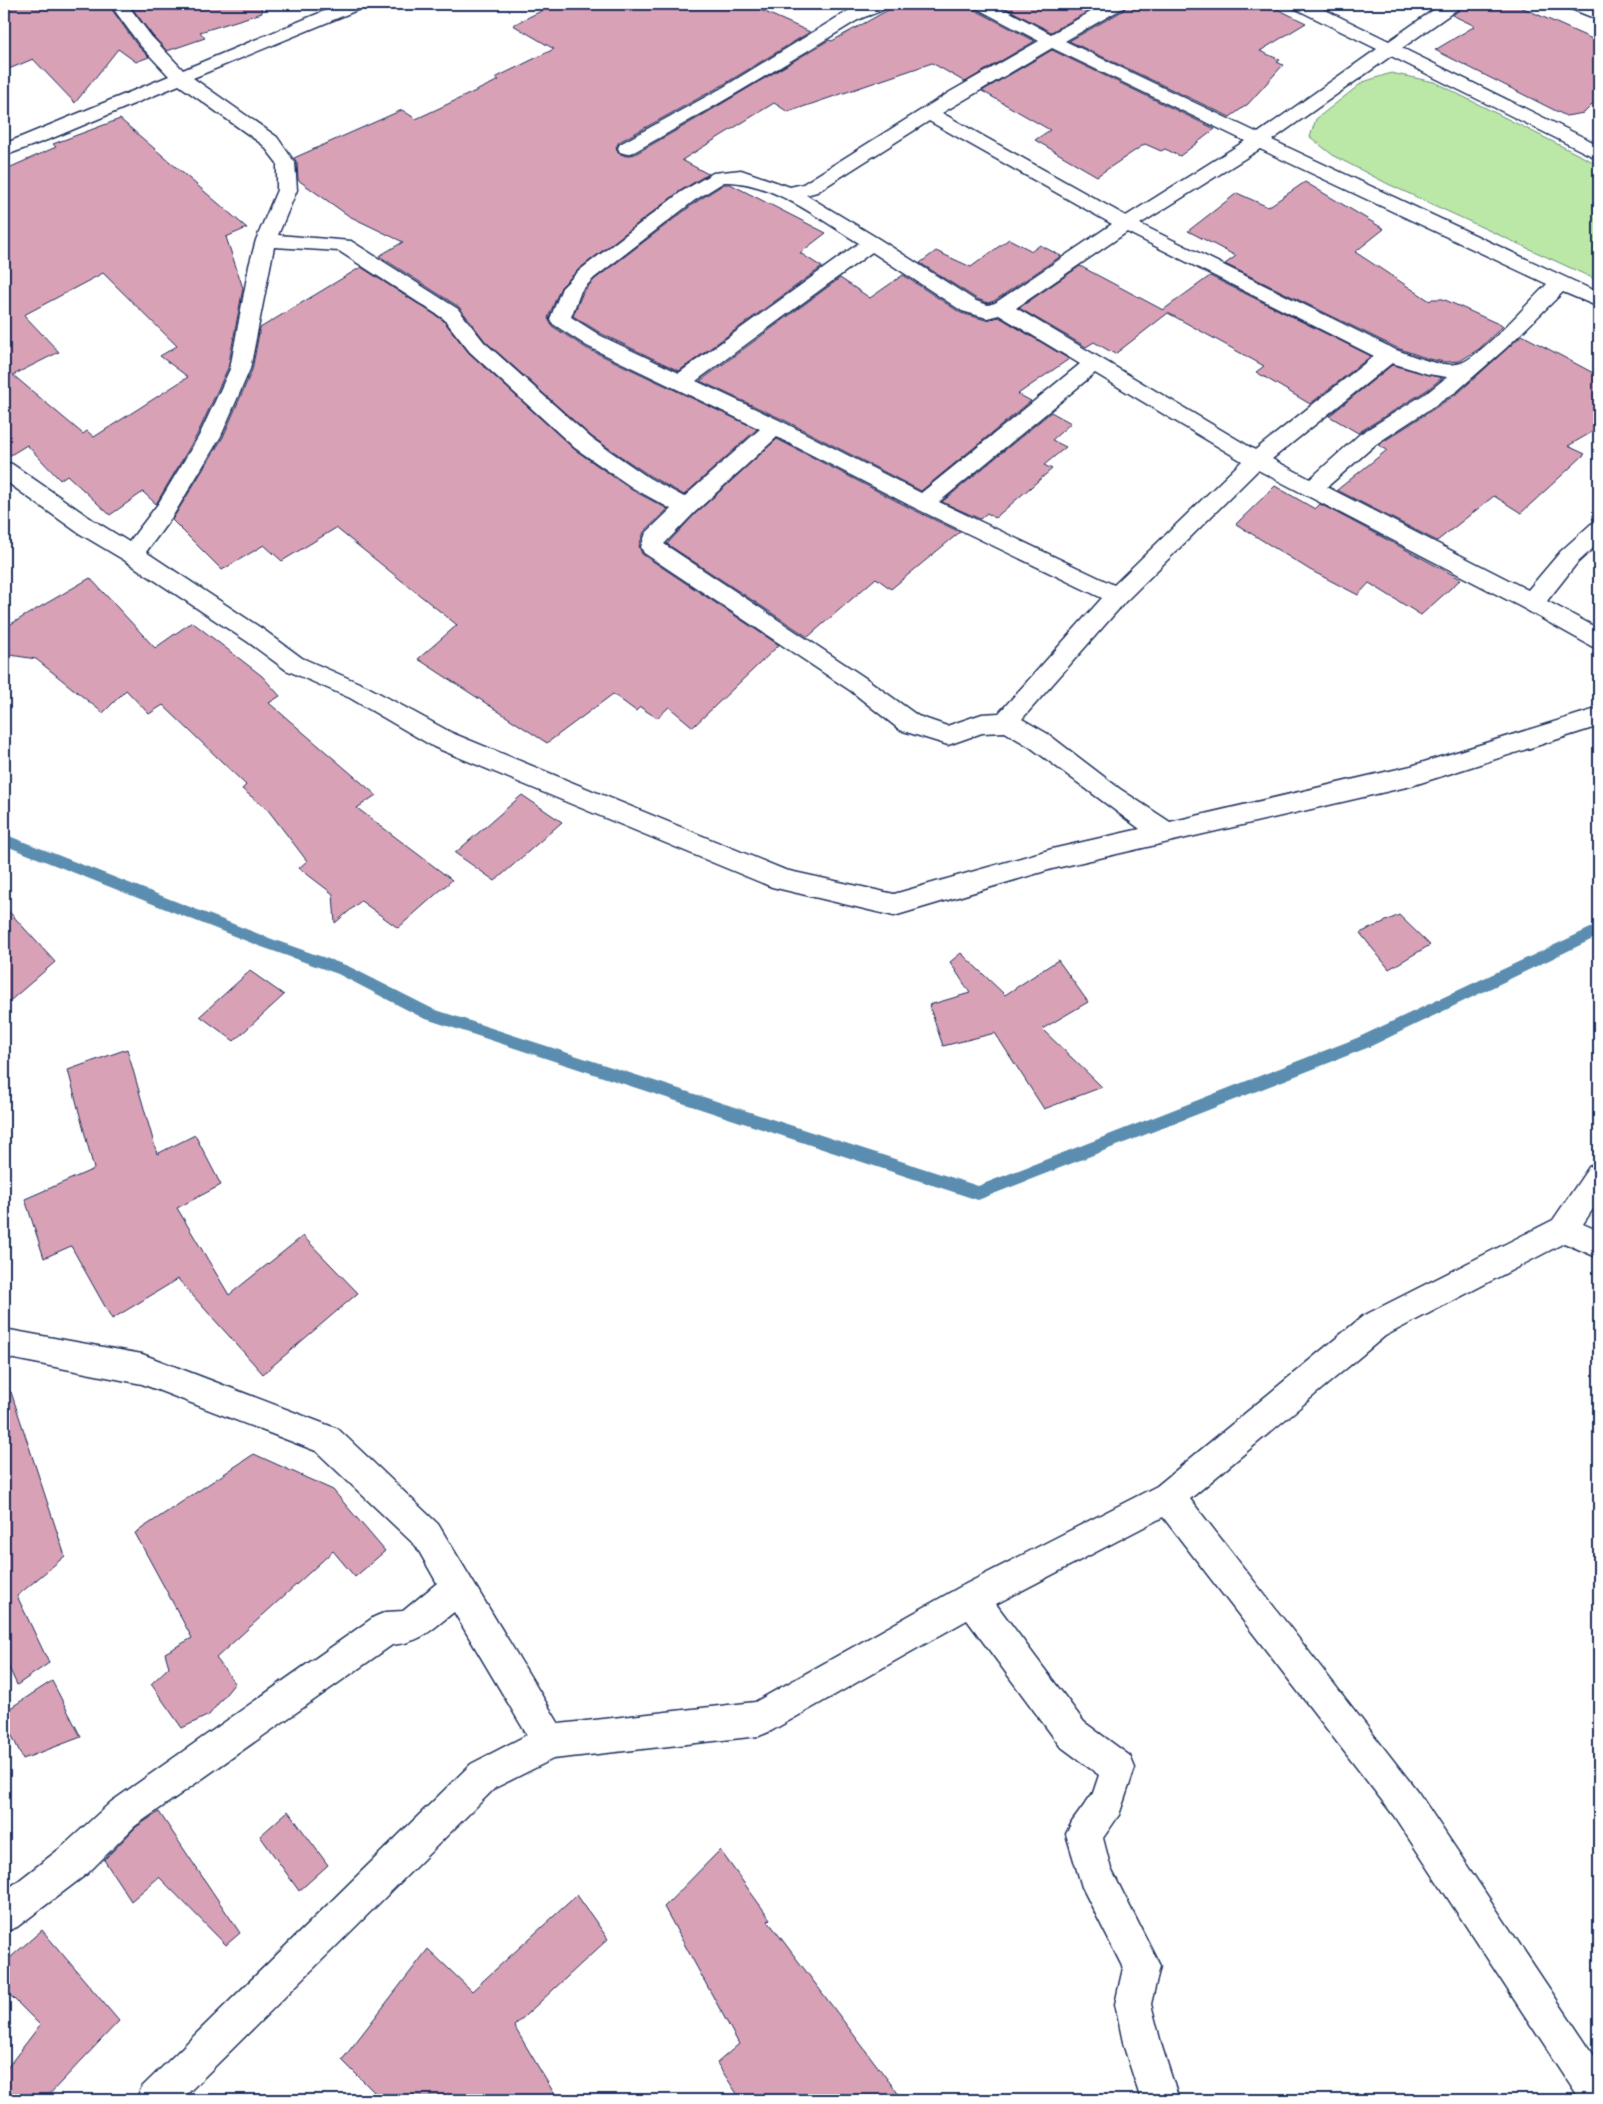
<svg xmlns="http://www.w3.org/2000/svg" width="1603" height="2104" viewBox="0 0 1603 2104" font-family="Kalam,sans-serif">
<rect width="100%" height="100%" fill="#fff"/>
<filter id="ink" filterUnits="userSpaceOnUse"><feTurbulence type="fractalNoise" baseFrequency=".02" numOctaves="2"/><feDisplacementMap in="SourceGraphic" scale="10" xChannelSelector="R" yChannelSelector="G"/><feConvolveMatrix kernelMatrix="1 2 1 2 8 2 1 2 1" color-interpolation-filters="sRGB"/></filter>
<g filter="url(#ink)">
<path fill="#bbe8a6" stroke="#6b8c82" d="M1391,73l43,9 165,83v116l-211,-97 -54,-28 -24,-19 6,-18 47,-37z"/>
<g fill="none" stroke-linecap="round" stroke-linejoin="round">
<path fill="#5a8daf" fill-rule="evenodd" d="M4,834l265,104 79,28 85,43 545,177 379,-148 242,-114v12l-232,112 -389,152 -555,-182 -85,-44 -79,-28 -255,-101z"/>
</g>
<g fill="#d8a1b6" stroke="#1b2f5e" fill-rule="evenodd">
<path d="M4,4h104l29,41 12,12 -13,5 -18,-13 -43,54 -42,-44 -29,12z"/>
<path d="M129,4h132l1,9 -62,19 5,6 -38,13 -15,-16z"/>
<path d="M555,4h192l63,28 -89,54 -102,56 -3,5 2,6 8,3 9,-2 56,-32 138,-82 3,1 67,-37h73l3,6 60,31 -70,41 -33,-19 -144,49 -14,-9 -92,57 26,14 -28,17 -101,78 -18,18 -13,31 4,8 34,22 171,81 -73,66 -34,-19 -58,-39 -107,-96 -26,-34 -80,-51 24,-14 -54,-26 -51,-36 -1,-17 -3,-5 108,-48 14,9 83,-39 -4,-2 59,-29 -41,-24z"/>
<path d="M998,4h104l-51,28z"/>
<path d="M1127,4h140l39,19 -46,28 20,9 -3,2 6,3 -35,39 -18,13 -161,-76 55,-31z"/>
<path d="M1463,4h51l85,38v56l-15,15 -18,3 -131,-66 40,-24 -23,-11 8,-5z"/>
<path d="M1052,50l163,79 -35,27 -15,-7 -4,2 -16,-7 -48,32 -62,-36 15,-10 -68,-39z"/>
<path d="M120,119l127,109 -21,9 17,51 -15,80 -31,67 -41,69 -13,-12 -33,23 -43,-40 -7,5 -33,-35 -23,14v-289l52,-23 -3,-3zM103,273l74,73 -17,10 28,21 -94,60 -7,-6 -4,3 -70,-59 46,-23 -35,-37z"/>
<path d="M1305,182l79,47 -29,23 75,49 2,-2h11l60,27 -24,23 -19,12 -15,1 -16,-3 -32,-11 -172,-84 11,-8 -48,-25 49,-38 31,14z"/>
<path d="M724,184h6l96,49 -26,20 22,14 -143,104 -77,-37 -29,-18 10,-24 12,-13 101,-77z"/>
<path d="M1009,239l23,12 8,-6 21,11 -67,45 -6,2 -11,-4 -57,-36 16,-12 35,16z"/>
<path d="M1080,266l83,44 47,-34 161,80 -61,48 -54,-32 8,-6 -96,-53 -53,41 -21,-12 -8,5 -67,-39z"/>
<path d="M361,267l82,53 26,33 105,96 58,41 36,19 -24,23 -5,14 3,8 137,91 -86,82 -24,-20 -12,11 -17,-11 -4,4 -23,-17 -66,49 -129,-84 39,-34 -121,-97 -54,33 -18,-16 -42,25 -50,-50 51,-83 29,-67 8,-42z"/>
<path d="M903,275l58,38 25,7 13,-3 70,42 -51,35 13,7 -110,90 -137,-71 -84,-39 140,-103 30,20z"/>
<path d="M1522,335l77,41v52l-31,18 17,8 -64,59 -27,-17 -57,45 -100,-51 50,-40 -9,-5 80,-52z"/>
<path d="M1392,365l50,13 -15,12 -69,43 -29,-17z"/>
<path d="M1051,412l20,11 -19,17 14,7 -22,18 8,4 -57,49 -8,-5 -7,6 -38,-17z"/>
<path d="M777,439l137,71 46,22 -69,57 -15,-11 -68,59 -141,-93 28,-30z"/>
<path d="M1275,486l40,23 5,-5 141,75 -40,36 -52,-32 -11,12 -48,-25 -74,-46z"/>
<path d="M90,578l65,70 37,-26 70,54 18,20 -11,7 107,92 -19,13 95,72 -54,48 -37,-27 -26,22 -2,-29 -34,-26 8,-7 -39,-51 -26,-21 4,-4 -83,-80 -14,9 -23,-24 -23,23 -67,-54 -32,-5v-26z"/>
<path d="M522,795l40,27 -67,59 -40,-28z"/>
<path d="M4,906l51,56 -51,44z"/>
<path d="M1399,915l31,30 -41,24 -29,-36z"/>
<path d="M961,953l44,42 53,-35 30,42 -46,27 60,58 -58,22 -49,-76 -52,13 -14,-41 41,-12 -20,-31z"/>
<path d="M250,971l34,24 -50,46 -34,-25z"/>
<path d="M127,1049l30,105 38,-19 26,50 -44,23 52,87 74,-59 55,57 -95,81 -85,-95 -66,40 -41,-73 -27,12 -19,-59 69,-30 -26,-99z"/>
<path d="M11,1392l54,164 -48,40 32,67 -32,22 -13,-28v-264z"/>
<path d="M254,1454l79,36 52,61 -30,26 -22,-26 -117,107 19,25 -26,32 -27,13 -31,-44 18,-17 -4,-14 27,-15 -57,-105z"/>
<path d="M52,1681l29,56 -58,22 -19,-40v-7z"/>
<path d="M288,1811l40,54 -29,26 -39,-55z"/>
<path d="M159,1812l81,121 -14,12 -67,-68 -28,24 -27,-41 32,-33z"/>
<path d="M720,1850l50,69 -2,2 135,179h-162l-24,-37 22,-19 -75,-137z"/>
<path d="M577,1895l31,44 -94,87 44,74h-176l-40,-40 86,-111 44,42z"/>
<path d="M42,1930l77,91 -75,79h-40v-28l36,-47 -36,-36v-26z"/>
</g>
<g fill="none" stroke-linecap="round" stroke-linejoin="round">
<g stroke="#1b2f5e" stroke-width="3">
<g id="minor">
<path d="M110,4h17l24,32 32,34 158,-66h23l-2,4 -169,70 84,59 18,26 2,27 -19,45 73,6 107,68 26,33 107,96 58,40 35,19 76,-68 -173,-83 -34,-22 -3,-5 12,-31 18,-18 101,-78 32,-19 28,-3 49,17 13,-3 147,-92 89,-51 -63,-33 -2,-4h21l56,30 54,-30h20l-2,4 -58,33 193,92 119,-84 -83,-41 -2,-4h21l76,37 53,-37h19l-2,4 -57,40 197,97v13l-7,-2 -201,-100 -119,84 327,153v14l-36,-15 -57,56 -49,43 -81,53 -49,43 201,103 33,-39 30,-27 8,-2v21l-22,20 -30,38 52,28v20l-8,-3 -70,-39 -263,-137 -133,132 -103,117 26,15 72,55 50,33 241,-56 188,-58v18l-188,60 -359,83 -158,47 -122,-29 -338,-140 -84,-49 -64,-28 -38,-28 -124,-82 -47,-28 -73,-52v-18l8,2 81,56 36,22 29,-38 41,-68 31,-67 19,-103 7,-26 21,-50v-27l-14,-18 -84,-60 -124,52 -51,19v-12l165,-68 -30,-32zM1052,48l193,93 -119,75 -184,-103zM929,121l183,103 -117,79 -7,2 -12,-4 -97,-62 -73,-44 11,-3zM1260,149l287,135c-16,16 -68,74 -86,79 -20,6 -46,-7 -65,-13l-256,-126zM724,182c46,-2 97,38 135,61l-180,130 -78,-37 -30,-19 10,-26 13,-13 101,-78zM1127,232l247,124 -119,94 -239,-142zM274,247l65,4 105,68 26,33 105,96 58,40 38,21 -25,24 -5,14 3,6 207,138 49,39 48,15 34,-12 23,-1 25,15 110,82 -88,20 -158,45 -109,-24 -333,-137 -86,-47 -64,-28 -38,-28 -118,-78 28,-38 47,-78 29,-67zM872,252l90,59 25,7 12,-3 81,49 -159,129 -138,-71 -87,-41zM1392,363l36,11 19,3 -19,15 -68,42 -50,45 -38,-20zM1095,373l147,88 -128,124 -175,-83zM777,437l138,71 187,90 -103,115 -17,1 -35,12 -29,-10 -51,-37 -203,-135 30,-31z"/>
<path d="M866,4h24c-7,9 -24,11 -34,17 -73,45 -147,89 -222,131l-7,2 -7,-2 -2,-4 2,-4 102,-56 129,-79z"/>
<path d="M1566,4h23l10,5v11l-30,-12z"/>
<path d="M1599,1163v37l-16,24 16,7v27l-35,-15 -179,93 -195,163 228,293 181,271v37h-19l-186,-284 -231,-299 -167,87 88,118 46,34 5,12 -16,47 -16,23 8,31 49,97 -9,38 11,43 17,53h-38l-17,-53 -9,-43 8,-36 -41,-81 -16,-53 6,-12 21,-29 6,-18 -39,-29 -93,-126 -196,111 -12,5 -206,23 -58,29 -314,312h-45l6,-13 329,-323 56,-29 -73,-123c-23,18 -32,30 -62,33l-257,181 -47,47 -71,54 -13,5v-40l58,-45 49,-45 263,-185 12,-5 17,-1 34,-28 -21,-37 -100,-95 -174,-67 -138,-27v-28l138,25 196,75 100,95 121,200 196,-22 205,-115 197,-101 206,-170 190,-96 36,-53z"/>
</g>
</g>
<use href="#minor" fill="#fff" fill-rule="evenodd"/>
</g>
</g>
<rect width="1603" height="2104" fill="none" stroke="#fff" stroke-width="20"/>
<rect x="10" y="10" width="1583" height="2084" fill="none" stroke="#1b2f5e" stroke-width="2" filter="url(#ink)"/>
</svg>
